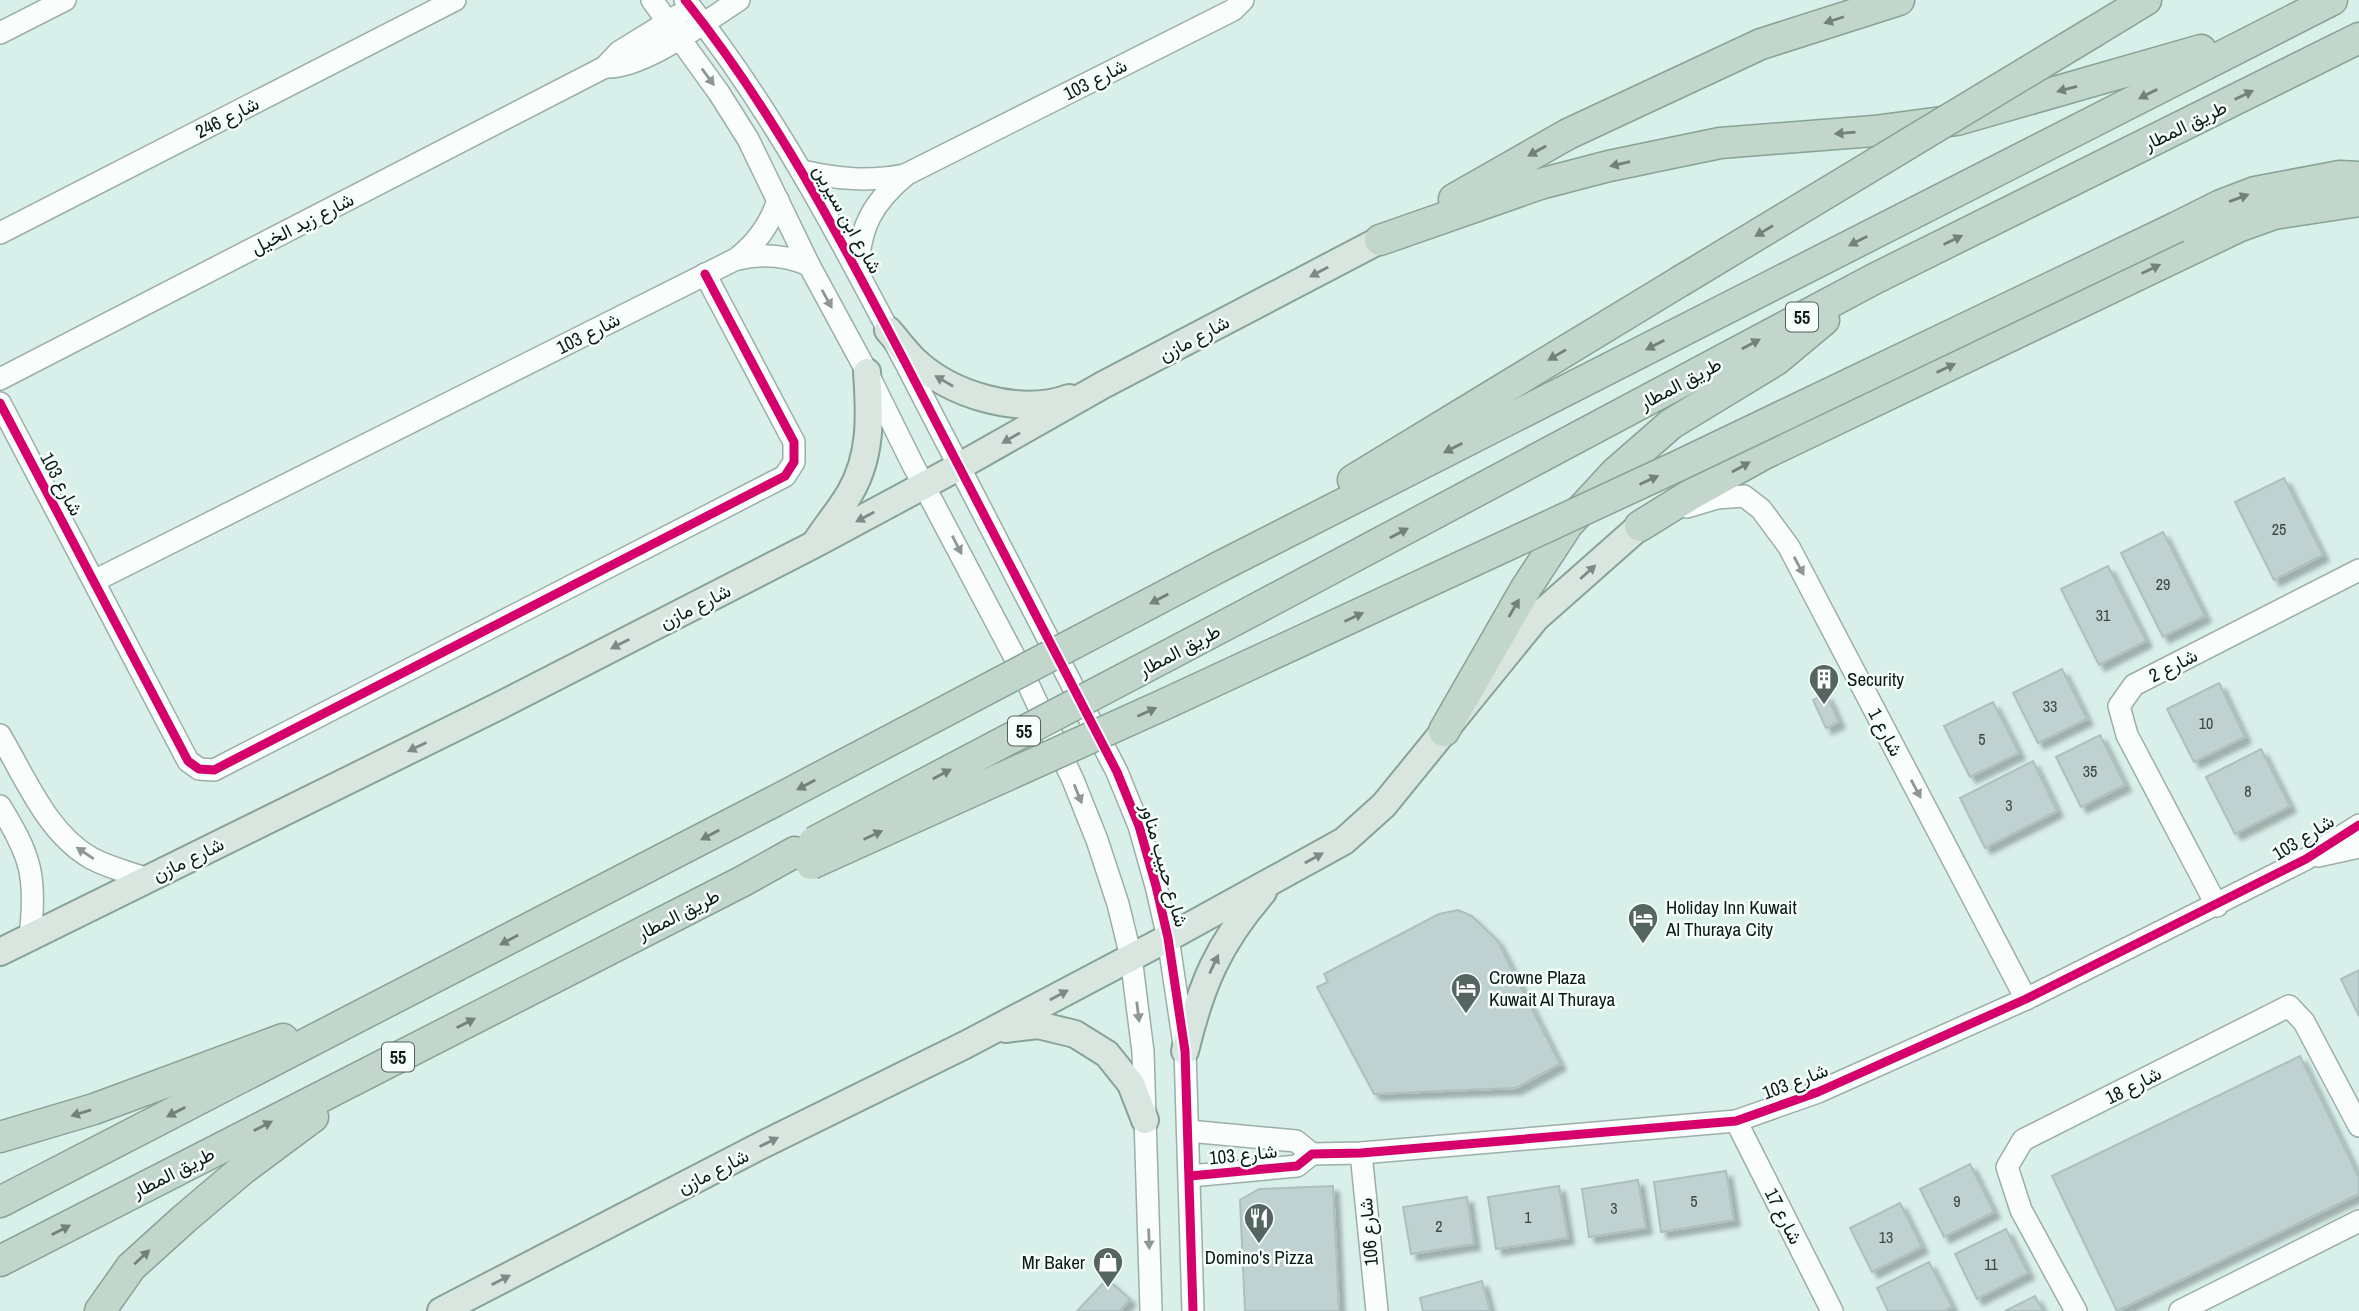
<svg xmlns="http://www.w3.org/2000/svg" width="2359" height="1311" viewBox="0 0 2359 1311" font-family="'Archivo Narrow',Vazirmatn,sans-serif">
<defs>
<filter id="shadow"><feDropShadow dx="6" dy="6" stdDeviation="2" flood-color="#0004"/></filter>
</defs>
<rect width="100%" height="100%" fill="#d9efea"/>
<g fill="#bfd1d0" stroke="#adbfbe" stroke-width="2" filter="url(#shadow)">
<path d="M2284,478l39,77 -49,25 -39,-78z"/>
<path d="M2163,532l42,84 -42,21 -42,-84z"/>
<path d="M2108,566l38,75 -47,24 -38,-76z"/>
<path d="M2062,669l25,50 -49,24 -25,-50z"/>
<path d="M2219,683l26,54 -51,25 -27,-53z"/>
<path d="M1826,694l13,28 -13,6 -13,-28z"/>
<path d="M1993,702l26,51 -49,24 -26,-51z"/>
<path d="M2100,735l25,50 -44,22 -25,-50z"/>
<path d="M2261,749l29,57 -55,28 -29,-57z"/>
<path d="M2033,761l24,50 -72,37 -25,-50z"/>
<path d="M1458,910l14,6 25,24 63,124 -44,24 -142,6 -57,-107 11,-5 -4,-8 115,-60z"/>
<path d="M2359,970v46l-18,-37z"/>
<path d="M2300,1056l59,122v16l-242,117 -65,-135z"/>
<path d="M1970,1164l24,48 -50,25 -24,-48z"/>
<path d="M1726,1171l8,49 -73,12 -7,-50z"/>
<path d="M1638,1180l8,48 -57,9 -7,-48z"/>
<path d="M1333,1186l6,125h-94l-5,-111 19,-11z"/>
<path d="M1559,1186l9,52 -72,11 -8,-52z"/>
<path d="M1467,1197l7,47 -63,10 -8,-47z"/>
<path d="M1900,1203l22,44 -50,25 -22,-44z"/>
<path d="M2006,1229l22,44 -51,26 -22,-45z"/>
<path d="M1929,1262l23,45 -8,4h-56l-11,-23z"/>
<path d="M1107,1279l23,20 -10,12h-43z"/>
<path d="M1482,1281l8,30h-67l-3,-13z"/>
<path d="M2035,1296l8,15h-38z"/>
</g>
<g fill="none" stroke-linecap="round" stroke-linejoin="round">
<g stroke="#9caeaa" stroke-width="24">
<g id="minor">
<path d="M652,0l67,93 29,46 61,126 58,107 45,91 110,208 51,109 24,60 21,64 13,53 12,95 8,259"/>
<path d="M685,0c89,111 154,236 220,362 71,136 141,273 212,410l22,54 17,60 12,52 17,113 8,260"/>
<path d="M0,33l65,-33"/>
<path d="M605,67c36,3 103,-47 134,-67"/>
<path d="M802,171c36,8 66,11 103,4"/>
<path d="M0,233l455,-233"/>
<path d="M738,259c25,-6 47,-4 71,6"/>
<path d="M858,271c1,-44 15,-69 49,-97l326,-164 10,-10"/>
<path d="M0,379l605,-312 14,-15 60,-37"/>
<path d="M0,403l188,358 11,8 15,1 571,-294 9,-14v-20l-89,-168"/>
<path d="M1687,507l30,-9 27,-2 17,13 28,38 237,452"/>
<path d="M94,581l642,-322c21,-16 34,-34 42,-59"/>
<path d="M0,735c25,42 47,98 91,123 18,10 38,14 57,21"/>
<path d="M0,806c31,50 37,71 30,130"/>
<path d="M2318,856l41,-9"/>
<path d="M2217,906l-90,-171 -8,-29 15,-21 225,-115"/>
<path d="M1736,1121l96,190"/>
<path d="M1188,1131l108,10 16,13"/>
<path d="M1361,1153l16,158"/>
<path d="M1190,1176l107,-10 15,-12 49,-1 375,-32 82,-29 208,-93 280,-140 53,-34"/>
<path d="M2076,1311l-55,-101 -14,-43 16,-27 266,-134 15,16 55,104"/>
<path d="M2180,1311l179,-90"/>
</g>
</g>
<g stroke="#86a396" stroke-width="30">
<g id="major">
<path d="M888,330c8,9 16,20 25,29 37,36 106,57 156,39"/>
<path d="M816,542c11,-17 24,-32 34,-49 22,-38 20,-78 17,-121"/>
<path d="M0,952l501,-247 314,-161 145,-78 143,-81 277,-145"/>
<path d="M1005,1029l33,-4 37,9 32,20 24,30 14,36"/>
<path d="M1185,1051c16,-66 33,-107 78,-159"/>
<path d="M441,1311l317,-164 207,-102 203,-107 176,-97 40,-36 152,-187 104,-92"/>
</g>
</g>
<g stroke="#86a396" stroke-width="33">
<g id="highway">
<path d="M2095,31l51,-31"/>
<path d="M1454,199l114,-65 193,-90 138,-44"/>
<path d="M2177,227l44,-22 34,-13 85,-16 19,1"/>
<path d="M1380,240l160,-56 69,-18 111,-23 154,-12 83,-11 244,-70"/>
<path d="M1353,480l326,-198"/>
<path d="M1640,526l50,-31 74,-41 474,-227 36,-13 85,-13"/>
<path d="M1219,567l1113,-567"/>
<path d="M1252,611l622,-332 485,-241"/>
<path d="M1444,731l82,-143 42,-64 47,-51 56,-49 105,-64 48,-40"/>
<path d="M0,1137l94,-28 189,-70"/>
<path d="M0,1202l771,-399"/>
<path d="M0,1261l743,-380 52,-29"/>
<path d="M100,1311l31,-44 53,-48 59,-50 70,-52"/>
</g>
</g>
<use href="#minor" stroke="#f9fdfc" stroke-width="21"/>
<use href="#major" stroke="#d8e6df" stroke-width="26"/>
<use href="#highway" stroke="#c2d6cb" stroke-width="30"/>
<g stroke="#86a396" stroke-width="33" stroke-linecap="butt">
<g id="highway-bridge">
<path d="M1679,282l416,-251"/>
<path d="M771,803l448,-236"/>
<path d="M814,842l438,-231"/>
<path d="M811,864l352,-159 517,-240 497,-238"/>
</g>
</g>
<use href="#highway-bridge" stroke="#c2d6cb" stroke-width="30"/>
<g stroke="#f6fefc" stroke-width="13">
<g id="cycleway">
<path d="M685,0c89,111 154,236 220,362 71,136 141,273 212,410l22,54 17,60 12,52 17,113 8,260"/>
<path d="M0,403l188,358 11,8 15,1 571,-294 9,-14v-20l-89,-168"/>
<path d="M1190,1176l107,-10 15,-12 49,-1 375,-32 82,-29 208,-93 280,-140 53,-34"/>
</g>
</g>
<use href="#cycleway" stroke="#d6006c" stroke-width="9"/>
</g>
<defs><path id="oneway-solid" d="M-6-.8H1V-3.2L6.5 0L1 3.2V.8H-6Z" transform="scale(1.75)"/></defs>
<g fill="#70827a">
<use href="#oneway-solid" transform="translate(1834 20) rotate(162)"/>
<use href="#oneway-solid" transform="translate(2067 89) rotate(165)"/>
<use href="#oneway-solid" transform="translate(2148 94) rotate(153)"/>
<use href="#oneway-solid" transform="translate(2244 95) rotate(-26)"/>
<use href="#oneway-solid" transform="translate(1845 133) rotate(175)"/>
<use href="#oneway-solid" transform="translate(1537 151) rotate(151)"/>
<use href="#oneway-solid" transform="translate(1620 164) rotate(167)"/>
<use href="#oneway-solid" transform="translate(2239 198) rotate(-20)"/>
<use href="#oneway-solid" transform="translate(1764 231) rotate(149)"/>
<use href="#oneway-solid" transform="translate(1953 240) rotate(-26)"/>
<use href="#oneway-solid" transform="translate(1858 241) rotate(153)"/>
<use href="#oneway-solid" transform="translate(2151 269) rotate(-26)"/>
<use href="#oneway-solid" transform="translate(1751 344) rotate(-28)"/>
<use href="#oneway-solid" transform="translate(1655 345) rotate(153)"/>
<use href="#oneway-solid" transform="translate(1557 355) rotate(149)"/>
<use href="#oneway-solid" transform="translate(1946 368) rotate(-25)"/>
<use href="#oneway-solid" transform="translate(1453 448) rotate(153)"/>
<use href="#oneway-solid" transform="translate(1741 467) rotate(-29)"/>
<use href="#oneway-solid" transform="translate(1649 480) rotate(-25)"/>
<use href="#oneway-solid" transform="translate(1399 533) rotate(-28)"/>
<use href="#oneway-solid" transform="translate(1159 599) rotate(152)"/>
<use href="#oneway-solid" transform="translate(1514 608) rotate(-60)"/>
<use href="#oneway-solid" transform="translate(1354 617) rotate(-25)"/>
<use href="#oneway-solid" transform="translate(1147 712) rotate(-24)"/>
<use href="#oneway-solid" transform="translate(942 774) rotate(-28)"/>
<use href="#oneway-solid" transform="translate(806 785) rotate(152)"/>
<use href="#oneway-solid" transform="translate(710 835) rotate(152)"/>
<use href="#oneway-solid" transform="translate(873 835) rotate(-25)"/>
<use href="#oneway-solid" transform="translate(509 940) rotate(152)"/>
<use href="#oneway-solid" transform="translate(466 1023) rotate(-27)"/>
<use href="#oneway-solid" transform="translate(176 1112) rotate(153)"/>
<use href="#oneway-solid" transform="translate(81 1113) rotate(163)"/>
<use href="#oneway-solid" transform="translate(263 1126) rotate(-27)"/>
<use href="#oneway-solid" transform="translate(61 1230) rotate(-27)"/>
<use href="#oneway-solid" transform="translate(142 1257) rotate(-43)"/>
</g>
<g fill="#8e9795">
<use href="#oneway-solid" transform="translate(708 77) rotate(54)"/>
<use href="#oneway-solid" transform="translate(827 299) rotate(61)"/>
<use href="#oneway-solid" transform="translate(957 545) rotate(63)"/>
<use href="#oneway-solid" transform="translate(1799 566) rotate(62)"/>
<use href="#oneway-solid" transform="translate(1916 789) rotate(62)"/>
<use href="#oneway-solid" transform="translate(1078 794) rotate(68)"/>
<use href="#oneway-solid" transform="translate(85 853) rotate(-146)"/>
<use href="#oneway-solid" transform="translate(1138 1012) rotate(83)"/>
<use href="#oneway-solid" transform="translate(1149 1239) rotate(88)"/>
</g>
<g fill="#7c8b85">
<use href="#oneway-solid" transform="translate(1319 272) rotate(152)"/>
<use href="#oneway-solid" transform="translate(944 381) rotate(-150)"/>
<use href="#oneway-solid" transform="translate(1011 438) rotate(150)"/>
<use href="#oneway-solid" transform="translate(865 517) rotate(152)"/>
<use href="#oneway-solid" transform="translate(1588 572) rotate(-42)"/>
<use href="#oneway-solid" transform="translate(620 644) rotate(153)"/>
<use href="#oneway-solid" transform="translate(417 747) rotate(154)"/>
<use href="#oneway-solid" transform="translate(1314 858) rotate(-29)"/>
<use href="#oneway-solid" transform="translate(1214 964) rotate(-65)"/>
<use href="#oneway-solid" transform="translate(1059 995) rotate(-28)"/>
<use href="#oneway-solid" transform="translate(769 1142) rotate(-26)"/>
<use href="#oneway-solid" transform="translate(501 1280) rotate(-27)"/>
</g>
<defs>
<g id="building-pin" transform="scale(1.575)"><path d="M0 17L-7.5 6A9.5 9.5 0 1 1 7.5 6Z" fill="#546562" stroke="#f6fefc"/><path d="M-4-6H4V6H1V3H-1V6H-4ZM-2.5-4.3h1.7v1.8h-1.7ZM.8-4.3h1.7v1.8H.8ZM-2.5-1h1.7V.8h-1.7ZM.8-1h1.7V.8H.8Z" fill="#fff"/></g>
<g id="hotel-pin" transform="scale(1.575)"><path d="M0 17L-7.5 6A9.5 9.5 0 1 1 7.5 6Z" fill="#546562" stroke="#f6fefc"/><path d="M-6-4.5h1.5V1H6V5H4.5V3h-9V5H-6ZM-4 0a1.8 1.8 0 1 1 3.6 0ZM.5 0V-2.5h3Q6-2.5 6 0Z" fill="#fff"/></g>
<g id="restaurant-pin" transform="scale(1.575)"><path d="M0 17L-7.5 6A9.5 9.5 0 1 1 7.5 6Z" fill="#546562" stroke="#f6fefc"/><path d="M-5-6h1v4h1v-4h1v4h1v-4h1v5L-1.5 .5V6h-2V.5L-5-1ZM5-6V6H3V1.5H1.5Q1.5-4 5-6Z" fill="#fff"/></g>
<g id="shop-pin" transform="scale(1.575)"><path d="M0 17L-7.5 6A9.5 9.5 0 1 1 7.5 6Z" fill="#546562" stroke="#f6fefc"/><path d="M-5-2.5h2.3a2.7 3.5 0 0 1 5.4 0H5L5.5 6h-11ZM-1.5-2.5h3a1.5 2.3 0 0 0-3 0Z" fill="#fff"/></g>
</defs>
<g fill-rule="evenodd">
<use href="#building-pin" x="1824" y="679"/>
<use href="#hotel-pin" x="1643" y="918"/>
<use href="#hotel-pin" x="1466" y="988"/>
<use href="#restaurant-pin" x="1259" y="1218"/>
<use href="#shop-pin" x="1108" y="1262"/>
</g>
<g text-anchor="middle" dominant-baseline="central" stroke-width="5" stroke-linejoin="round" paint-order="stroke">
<g font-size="16" fill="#394846">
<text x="2279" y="529">25</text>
<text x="2163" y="584">29</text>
<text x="2103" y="615">31</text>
<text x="2050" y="706">33</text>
<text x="2206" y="723">10</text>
<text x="1982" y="739">5</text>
<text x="2090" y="771">35</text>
<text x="2248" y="791">8</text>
<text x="2009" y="805">3</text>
<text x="1694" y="1201">5</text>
<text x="1957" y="1201">9</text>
<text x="1614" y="1208">3</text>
<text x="1528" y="1217">1</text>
<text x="1439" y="1226">2</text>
<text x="1886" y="1237">13</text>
<text x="1991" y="1264">11</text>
</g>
<g fill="#f6fefc" stroke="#525f5c" stroke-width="2">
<rect x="1786" y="302.5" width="32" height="29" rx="5"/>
<rect x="1008" y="716.5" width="32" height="29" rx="5"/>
<rect x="382" y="1042.5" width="32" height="29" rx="5"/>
</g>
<g font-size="18" font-weight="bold" fill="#0c1b18">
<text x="1802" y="317">55</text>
<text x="1024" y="731">55</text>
<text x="398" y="1057">55</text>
</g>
<g font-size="19" fill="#0c1b18" stroke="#f6fefc">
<text transform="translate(1095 79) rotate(-27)">شارع 103</text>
<text transform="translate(227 117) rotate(-27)">شارع 246</text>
<text transform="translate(2185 125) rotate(-26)">طريق المطار</text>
<text transform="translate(848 219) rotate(61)">شارع ابن سيرين</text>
<text transform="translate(302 223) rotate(-27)">شارع زيد الخيل</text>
<text transform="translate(588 333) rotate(-27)">شارع 103</text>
<text transform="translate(1194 338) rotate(-28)">شارع مازن</text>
<text transform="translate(1680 383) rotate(-28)">طريق المطار</text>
<text transform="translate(62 484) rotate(62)">شارع 103</text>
<text transform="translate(695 606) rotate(-27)">شارع مازن</text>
<text transform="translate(1179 650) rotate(-28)">طريق المطار</text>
<text transform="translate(2173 665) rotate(-27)">شارع 2</text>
<text transform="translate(1886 732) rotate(62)">شارع 1</text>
<text transform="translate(2303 837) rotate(-32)">شارع 103</text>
<text transform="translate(188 859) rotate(-26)">شارع مازن</text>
<text transform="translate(1165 865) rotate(74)">شارع حبيب مناور</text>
<text transform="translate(678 914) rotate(-27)">طريق المطار</text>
<text transform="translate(1795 1081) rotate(-21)">شارع 103</text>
<text transform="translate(2133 1085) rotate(-27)">شارع 18</text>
<text transform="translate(1243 1154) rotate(-6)">شارع 103</text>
<text transform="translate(713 1171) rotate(-27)">شارع مازن</text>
<text transform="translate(173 1172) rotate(-27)">طريق المطار</text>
<text transform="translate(1784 1216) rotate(63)">شارع 17</text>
<text transform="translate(1368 1232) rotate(-95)">شارع 106</text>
</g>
<g font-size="19" fill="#0c1b18" stroke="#f6fefc" text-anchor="start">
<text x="1847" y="679">Security</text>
<text x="1666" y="907">Holiday Inn Kuwait<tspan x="1666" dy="22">Al Thuraya City</tspan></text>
<text x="1489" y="977">Crowne Plaza<tspan x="1489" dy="22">Kuwait Al Thuraya</tspan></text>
<text x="1259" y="1257" text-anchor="middle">Domino's Pizza</text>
<text x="1085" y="1262" text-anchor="end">Mr Baker</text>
</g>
</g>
</svg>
